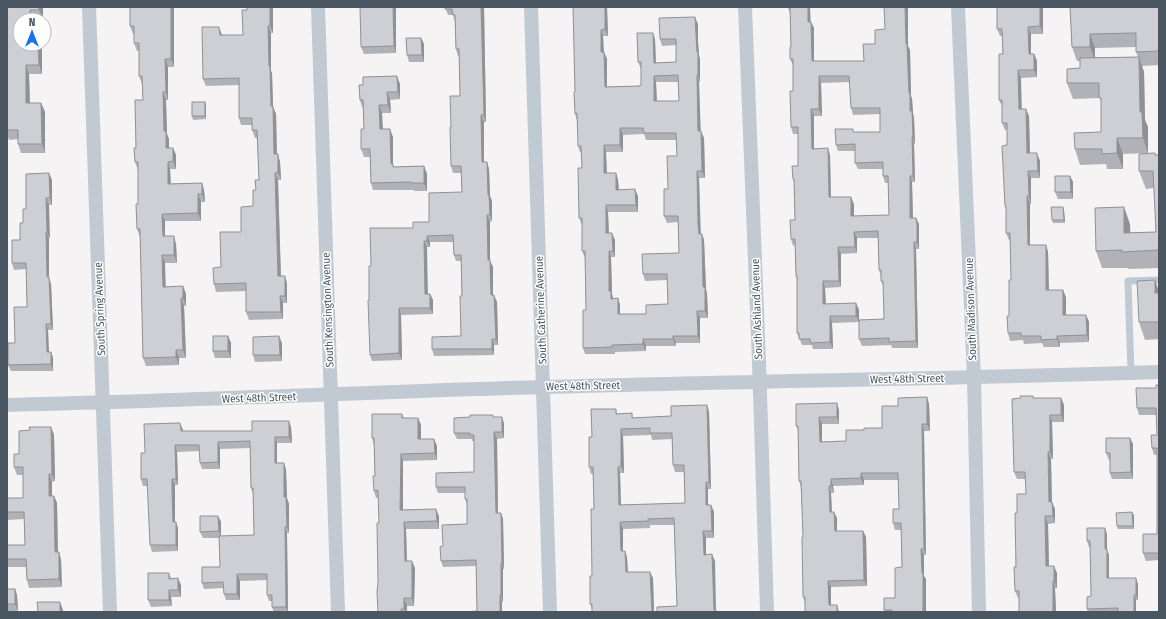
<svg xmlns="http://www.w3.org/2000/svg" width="1166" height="619" viewBox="0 0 1166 619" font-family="'Fira Sans Condensed',sans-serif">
<rect width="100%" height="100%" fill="#f5f3f3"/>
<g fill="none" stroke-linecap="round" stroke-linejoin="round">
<path stroke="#c1cad2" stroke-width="7" d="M1131,373l-3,-92 31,-1"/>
<g stroke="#c1cad2" stroke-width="14">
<path d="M89,7l21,605"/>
<path d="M318,7l20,605"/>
<path d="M531,7l19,605"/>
<path d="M745,7l14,355 8,250"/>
<path d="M958,7l16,371 5,234"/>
<path d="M7,405c180,-4 359,-13 538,-18 205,-6 409,-8 614,-15"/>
</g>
</g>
<g fill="#b0b2b7" fill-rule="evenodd">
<path d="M7,7h36v12h-9l-14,25 22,3v27h-13l1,29h11l4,9v41h-24l-3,-9v-5l-9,1 -2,-6z"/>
<path d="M130,7h44v60h-6v33h-2l1,34 2,5v9h4l3,7v14h-6l1,15 31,-1 2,7 1,12h-4v19h-36v15l11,8 1,19h-12v24l18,-1 3,8v12h-2l2,52h-7v7l-33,1 -3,-8 -3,-121 -3,-8 1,-25v-34l-3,-8 8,-62 -1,-16 -3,-8v-25h-2l-3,-8v-9h-1l-3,-8z"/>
<path d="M273,7v26h-2v38l1,2 1,34 3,7 1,40 3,8 1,18h-3l3,96 6,7v20h-4v16l-34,1 -3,-8v-21l-30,1 -2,-8 7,-17 20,-35 12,-26 3,-16 3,-10 -2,-42h-2l-3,-8v-5h-11l-2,-7v-33l-33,1 -3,-7 19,-44h21l4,-25z"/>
<path d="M396,7v46l-32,1 -3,-7z"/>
<path d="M445,7h39l2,115h-2v40h3l2,7 1,27 2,5v20l-2,1v39l3,6v28l4,7 1,43h-4v10l-60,1 -2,-7 29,-13 1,-40 -1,-35h-5l-2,-6 -1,-13h-23v5h-3v47h3l3,6v14l-32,1 1,45 -30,1 -2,-6 -1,-55 2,-34 42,-38 16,-6 33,-30 -1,-19h-8l-2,-7v-39l9,-31 -1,-40h-1l-2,-7 -1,-27 -2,-7h-5z"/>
<path d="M607,7l1,29h-5l1,16 3,7v28l33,-1 1,-1v-16l-3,-7 15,-29 2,6 1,24 20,-1v-17l-14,1 -2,-7 38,-15v18l1,14 1,3v23h-1l1,49 4,7 1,40h-6l1,53 1,3h1l2,6 2,49 1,5 1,24h-8v25h-24v3h-30v5l-31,1v2h-30l-2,-6 3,-38 -1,-52 -3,-7v-26l-3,-7 3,-50v-16h-2l-2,-6v-26h-1l-2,-6v-22zM656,82h23v19h-22zM644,134l2,6h31v16l-9,33 -4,27 3,7 11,-1 1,31 -36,21 2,7 22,-1 1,24 -22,10h-26v-9l-2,-7h-5l-1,-4 -1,-37h4v-17l-6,-7 -1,-21h30v-16l-19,-7 -1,-9 -2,-7h-9l-1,-21h17v-17z"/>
<path d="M788,7h22v15h1l3,6v33h50l44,-15 2,4 1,46 1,3 1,14 1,5 1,26h-1l1,38h-3l1,36 6,6v25h-3l2,99h-26l-1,-3 -29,1 -3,-7 25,-20v-31l-3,-7v-5l-2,-6 -1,-32h-21v15l-16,1v33l-16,1 1,16 30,-1 3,7v12l-27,1 1,26h-20l-1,-4h-10l-2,-5 -3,-7v-54l-1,-3 -1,-31 -2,1 -2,-7 4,-19 -1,-37 -1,-4 5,-13v-32h-5l-2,-7 2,-36v-26l-3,-6 1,-12 -1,-34zM850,82l1,26 2,7 27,-1v18h-26l-18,13 2,6h17v12l3,6h25v7l2,7h3l1,32 -35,1v-12l-23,-7 -1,-42 -16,-6v-33h8l-1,-33z"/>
<path d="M997,7h46v27h-12v20h3l3,7v16l-16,1v31l8,7 1,37 10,8v17h-9v26h-1v41h16l2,7 1,38 17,7v18h20l3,7v20l-29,1v4h-16l-2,-4 -18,1 -1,-4 -13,1 -2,-8 1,-17 2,-36 -1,-40h-1l-3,-7v-24l-1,-3 2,-61v-15h-2l-3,-7v-17l-3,-6 4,-46 -1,-18h-2l-3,-7z"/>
<path d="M1070,7h89v58l-17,1 2,6 1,48 3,7v26l-25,1v15h-16l-1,-5 -26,1 -5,-16 26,-17v-30l-1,-4 -27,1 -6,-16 13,-15v-7h-3l-5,-14zM1136,47v5l2,5h-43v-9z"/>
<path d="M421,38l3,6v18h-15l-2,-7z"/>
<path d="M400,84v15l-10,1 1,13h-9l1,16 10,8v28l1,2 30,-1 3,8v17h-13v-1h-41l-2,-7 -1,-26h-6l-3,-8 3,-20 -1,-22h-1l-2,-7z"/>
<path d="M205,102l1,3v14l-13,1 -1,-4z"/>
<path d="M1156,155h3v113l-30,1 -1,-1h-26l-6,-17 34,-27v9l26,-1 -2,-44 -8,1 -7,-18z"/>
<path d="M49,173l3,7v25h-3v73l2,6 2,46h-5l1,22h2l2,6v13h-42l-3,-6 19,-58 -1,-38 -12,1 -2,-7 8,-23 6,-31z"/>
<path d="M1070,176l3,6v17h-15l-3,-7z"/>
<path d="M1063,207l1,3 1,13h-12l-1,-3z"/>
<path d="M1155,280l4,12v47l-14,1 -6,-18z"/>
<path d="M228,336l3,7v15h-16l-2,-7z"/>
<path d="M282,343v18l-27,1 -2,-7z"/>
<path d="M1159,385v175l-13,1 -3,-8 14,-19v-79h-3l-2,-7 5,-13v-20h-18l-2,-7 19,-20z"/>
<path d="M927,397l2,7 1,27h-6l2,124h-2v21l2,3v33h-41l-1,-2 11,-12 7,-31 -1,-37h-6l-2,-7 6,-14 -1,-29h-34v5l-31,1 1,7h-3l1,19 5,6v13h26l3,6 1,49 -36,1v18l8,7 -34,-9 -2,-6v-60l-2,-50 -2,-6 -1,-51 -2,-4 43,-16v14h-17v18l24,-1 18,-11 18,-2 16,-22z"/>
<path d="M1033,398h28l3,7v17h-12l1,37h-2l1,43 3,7v14l-7,1 1,42 8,7v15h-2l1,24h-37v-14h-1l-3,-7 2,-78 9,-19v-15h-9l-3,-7z"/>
<path d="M616,409l1,5 15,-1 1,5 38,-2 38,-5 2,78h-3v16h3l3,7v26h-8v17l9,6 -38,45 -3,-81h-24v3l-27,1v22l4,6 1,15 25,6 1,34h-62v-3l-2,-5 2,-28 2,-67 -1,-35h-2l-2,-7zM651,435l1,5 20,-1 1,26 2,7h9l1,31 -64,2 -1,-32h4l-1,-37z"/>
<path d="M402,414l2,4h14l3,7v14h13l3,7v14l-34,1v49l36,6v13h-33l1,32 8,7 -1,38h-7v6h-29v-30l1,-59 -1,-25h-2l-2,-7 1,-15 -1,-31 -2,-7z"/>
<path d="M494,417l10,6v15l-7,1 1,74h3l2,6 1,50h-1v33h-1v10h-38l13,-1 -1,-45 -33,1 -2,-6 2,-15 24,-22v-20l-2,-5v-6h-27l-2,-6 38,-15v-31h-2v-2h-15l-3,-6z"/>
<path d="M51,427l3,8 1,46 -3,1v14h2l3,7 1,49h1l2,8 1,27 -33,1 -2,-8 -1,-13h-19v-22h18l-1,-26 -17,1v-22h16v-23h-6l-3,-8 16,-37z"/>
<path d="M291,427l1,16h-15v20l9,6 1,29 2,6v29h-2l1,79h-14l-2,-5v-6h-3l-2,-6v-15l-27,1v19h-14l-2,-6 -1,-6 -19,1 -2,-6 18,-16 -1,-29h-16l-3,-6 18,-16 3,6v14l33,-1 -1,-41 -2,-6 -1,-40 -30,1v20h-18l-2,-6v-12l-23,1 1,33h-3v37l3,6v23l-26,1 -2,-7 -2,-59h-5l-2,-7 4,-26 38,-23v1h69z"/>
<path d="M1130,438l3,6v35h-21l-2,-6v-13h-1l-3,-7z"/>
<path d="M1134,515v14h-16l-1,-3z"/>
<path d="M1107,534v16l2,5v23l29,6v16h-2v12h-48l-1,-3 4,-13 -1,-49h-1l-2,-6z"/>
<path d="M169,573l2,5 10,7v12h-10l1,9 -21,1 -3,-7z"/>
<path d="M7,589h8l2,6 1,16h-11z"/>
</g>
<g fill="#909195">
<path d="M39,7h4v12l-4,-9z"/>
<path d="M171,7h3v60l-3,-8z"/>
<path d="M270,7h3v26l-3,-7z"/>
<path d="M393,7h3v46l-2,-7z"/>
<path d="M481,7h3l2,115 -2,-7z"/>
<path d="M605,7h2l1,29 -3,-7z"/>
<path d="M808,7h2l1,21 -3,-6z"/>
<path d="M905,7h3v39l2,4 1,46 1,3 1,14 1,5 1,26 -2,-7 -4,-44 -3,-49z"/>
<path d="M1040,7h3v27l-3,-8z"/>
<path d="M30,10l4,9v1h-4z"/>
<path d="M695,17l3,7v18l1,14 1,3v23l-2,-7 -2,-40z"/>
<path d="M811,22l3,6v40l-2,-7z"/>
<path d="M268,26l3,7v38l1,2 1,34 3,7 1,48 -3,-8 -3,-48 -2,-40z"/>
<path d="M219,27l3,8v8l-2,-8z"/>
<path d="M1028,27l3,7v27l-2,-7z"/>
<path d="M601,30l2,6 1,23 -3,-7z"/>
<path d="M653,33l2,6 1,30 -2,-6z"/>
<path d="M1090,34l5,14v13l-5,-14z"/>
<path d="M421,38l3,6v18l-2,-7z"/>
<path d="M38,44h3l1,3v27l-3,-9z"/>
<path d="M604,52l3,7v35l-2,-7z"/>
<path d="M1034,54l3,7v16l-3,-7z"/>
<path d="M1139,57l5,15 1,48 3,7v26l-5,-15 -3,-26z"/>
<path d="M165,59l3,8v33l-2,-8z"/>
<path d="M26,65l3,9 1,39 -4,-10z"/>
<path d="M1018,70l3,8 1,38 -3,-7z"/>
<path d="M697,75l2,7 2,56 -3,-7z"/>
<path d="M397,76l3,8v15l-2,-7z"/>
<path d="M654,76l2,6 1,26 -3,-7z"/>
<path d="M819,76l2,7 1,33 -3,-7z"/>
<path d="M163,92l3,8 1,34 2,5v16l-3,-7 -2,-17z"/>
<path d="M387,92l3,8 1,13 -3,-8z"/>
<path d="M205,102l1,3v14l-1,-3z"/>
<path d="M41,103l4,9v41l-3,-9z"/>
<path d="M379,105l3,8 1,24 -3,-8z"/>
<path d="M811,109l3,7v39l-2,-6z"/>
<path d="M1026,109l3,7 1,45 -3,-8z"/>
<path d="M481,115l3,7v47l-2,-7z"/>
<path d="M620,128l3,7v17l-3,-7z"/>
<path d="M390,129l3,8v28l3,7 -5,-8z"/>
<path d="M701,131l3,7 1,40 -3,-7z"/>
<path d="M912,137l2,7 1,38 -2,-6z"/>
<path d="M1117,138l6,16v15l-6,-16z"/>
<path d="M604,145l2,7 1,28 -3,-7z"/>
<path d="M173,148l3,7v14l-3,-8z"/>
<path d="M828,148l2,7 1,49 -2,-7z"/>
<path d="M1037,153l3,8v17l-2,-7z"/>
<path d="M278,154l2,8 1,18 -3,-8z"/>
<path d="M168,162l2,7 1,23 -3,-8z"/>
<path d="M487,162l2,7 1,27 2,5v20l-2,-6 -2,-20z"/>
<path d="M424,166l3,8v17l-3,-8z"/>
<path d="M697,171l2,7 2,62 -2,-6 -1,-10z"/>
<path d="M1028,171l3,7v26l-2,-8z"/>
<path d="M49,173l3,7v25l-2,-7z"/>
<path d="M275,173l3,7 3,103 -3,-7z"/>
<path d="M616,173l2,7 1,16 -3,-6z"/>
<path d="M910,176l2,6 1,43 -3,-7z"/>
<path d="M1070,176l3,6v17l-2,-7z"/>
<path d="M202,183l2,7 1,12 -3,-8z"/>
<path d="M635,189l3,7v16l-2,-7z"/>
<path d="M198,194l3,8v19l-3,-8z"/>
<path d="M1027,196l3,8v49l-2,-8z"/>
<path d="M851,197l3,7v18l-3,-6z"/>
<path d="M46,198l3,7 1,34 -3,-7z"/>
<path d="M606,205l2,7 1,28 -3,-7z"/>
<path d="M1063,207l1,3 1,13 -1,-3z"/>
<path d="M1124,207l6,17 1,27 -7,-18z"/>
<path d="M162,214l3,7v23l-2,-8z"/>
<path d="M487,215l3,7v39l3,6v35l-2,-7 -3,-35z"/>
<path d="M916,218l3,6v25l-2,-7z"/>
<path d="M46,232l3,7v39l2,6 2,46 -2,-6 -4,-47z"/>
<path d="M854,232l3,6v15l-2,-6z"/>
<path d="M612,233l3,7v17l-2,-6z"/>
<path d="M702,234l2,6 2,49 1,5 1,24 -3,-7 -2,-24z"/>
<path d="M174,236l2,8 1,19 -3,-8z"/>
<path d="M427,236l3,6v5l-3,-6z"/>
<path d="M424,241l3,6 1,53 -3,-6z"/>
<path d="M914,242l2,7 2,99 -2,-7z"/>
<path d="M1046,245l2,7 1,45 -3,-7z"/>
<path d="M838,247l3,7v33l-2,-6z"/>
<path d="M609,251l2,6 1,37 1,4v7l-2,-6 -2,-8z"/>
<path d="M162,255l3,8 1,32 -3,-8z"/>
<path d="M285,276l2,7v20l-2,-7z"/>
<path d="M1155,280l4,12v13l-4,-12z"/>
<path d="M823,281l2,7 1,23 -3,-7z"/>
<path d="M183,286l3,8v12l-3,-8z"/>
<path d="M1063,290l3,7v26l-3,-8z"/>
<path d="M430,294l3,6v14l-3,-6z"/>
<path d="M494,295l3,7 1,43 -2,-6z"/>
<path d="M280,296l3,7v16l-2,-7z"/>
<path d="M181,298l3,8 2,52 -3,-8z"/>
<path d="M618,298l2,7v15l-2,-6z"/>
<path d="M856,303l3,7v12l-3,-6z"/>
<path d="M399,308l2,7 1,45 -3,-7z"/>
<path d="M697,311l3,7v25l-2,-7z"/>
<path d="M1086,315l3,7v20l-2,-7z"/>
<path d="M830,316l2,7 1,26 -3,-7z"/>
<path d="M46,324l2,6 1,28 -2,-6z"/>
<path d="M228,336l3,7v15l-3,-7z"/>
<path d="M279,336l3,7v18l-2,-6z"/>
<path d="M673,336l3,7v3l-3,-7z"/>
<path d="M1057,336l3,7v4l-3,-8z"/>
<path d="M492,339l2,6v10l-2,-6z"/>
<path d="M643,339l3,7v5l-3,-7z"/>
<path d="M176,350l3,8v7l-3,-8z"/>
<path d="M51,352l2,6v13l-2,-7z"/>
<path d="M927,397l2,7 1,27 -3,-7z"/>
<path d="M1061,398l3,7v17l-3,-7z"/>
<path d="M837,403l2,7v14l-2,-7z"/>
<path d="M707,405l2,6 2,78 -2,-7z"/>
<path d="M1050,415l2,7 1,37 -3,-7z"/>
<path d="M502,417l2,6v15l-2,-6z"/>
<path d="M819,417l3,7v25l-2,-7z"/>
<path d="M418,418l3,7v22l-3,-8z"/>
<path d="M289,421l2,6 1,16 -3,-6z"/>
<path d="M180,423l3,7v7l-2,-6z"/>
<path d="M922,424l2,7 2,124 -2,-6z"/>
<path d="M51,427l3,8 1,46 -3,-7z"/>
<path d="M621,429l2,7 1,37 -3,-7z"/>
<path d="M494,432l3,7 1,80 -2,-6z"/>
<path d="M275,437l2,6v27l-2,-7z"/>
<path d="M1130,438l3,6v35l-2,-7z"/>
<path d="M434,439l3,7v14l-2,-7z"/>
<path d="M218,442l2,7v20l-2,-7z"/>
<path d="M175,445l2,7 1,33 -2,-6z"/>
<path d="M1048,452l3,7 1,51 -3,-8z"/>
<path d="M401,454l2,7v57l-3,-8z"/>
<path d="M284,463l2,6 1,29 2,6v29l-2,-6 -3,-30z"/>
<path d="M618,467l2,6 1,38 -2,-6z"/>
<path d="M861,473l3,7v5l-3,-7z"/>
<path d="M49,474l3,8v22l-3,-8z"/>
<path d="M172,479l3,6v43l-2,-6z"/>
<path d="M831,479l2,7 1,7 -3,-7z"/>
<path d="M706,482l2,7v23l-2,-7z"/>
<path d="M829,486l2,7 1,25 -2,-6z"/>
<path d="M54,496l3,7 1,57 -3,-8z"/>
<path d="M1052,502l3,7v14l-2,-7z"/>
<path d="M711,505l3,7v26l-2,-7z"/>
<path d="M436,509l3,7v13l-2,-8z"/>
<path d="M834,512l3,6v20l-2,-7z"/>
<path d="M1132,512l2,3v14l-1,-3z"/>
<path d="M501,513l2,6 1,50 -2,-6z"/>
<path d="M218,516l3,6v16l-2,-7z"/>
<path d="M1045,516l3,8 1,50 -3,-8z"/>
<path d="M176,522l2,6v23l-2,-6z"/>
<path d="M404,522l2,7 1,39 -2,-7z"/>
<path d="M620,522l3,7v28l-2,-6z"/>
<path d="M285,527l2,6 1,79 -2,-5z"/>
<path d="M1105,528l2,6v16l2,5v29l-2,-6 -2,-29z"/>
<path d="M703,531l3,7v23l-2,-6z"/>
<path d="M863,531l3,6 1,49 -3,-6z"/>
<path d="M921,549l3,6v21l2,3v33h-3z"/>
<path d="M625,551l2,6 1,22 -2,-7z"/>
<path d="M59,552l2,8 1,27 -3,-8z"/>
<path d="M712,554l3,7 1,51h-1l-1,-2z"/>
<path d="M412,561l3,7 -1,38 -2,-8z"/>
<path d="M501,563l2,6v33l-2,-7z"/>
<path d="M1054,566l3,7v15l-3,-7z"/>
<path d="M650,572l3,6 1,34h-2z"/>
<path d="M237,574l3,7v19l-3,-6z"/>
<path d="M178,578l3,7v12l-3,-7z"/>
<path d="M1136,578l2,6v16l-2,-5z"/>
<path d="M828,581l3,6v25l-2,-7z"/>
<path d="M1053,581l2,7 1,24h-3z"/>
<path d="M15,589l2,6 1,16 -3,-7z"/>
<path d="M169,590l2,7 1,9 -3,-6z"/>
<path d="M500,595l2,7v10h-2z"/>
<path d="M1134,595l2,5v12h-2z"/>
<path d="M404,598l3,8v6h-1l-2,-3z"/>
<path d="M60,602l3,8v2h-3z"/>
<path d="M837,605l2,7h-2z"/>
</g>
<g fill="#cdcfd5" stroke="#909195" fill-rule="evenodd">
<path d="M7,7h32v3h-9v10h-10v24h18l1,21h-13v38h15l1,41h-24v-14h-11z"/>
<path d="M130,7h41v52h-6l1,33h-3l1,39h2v17h7v13l-5,1v22l34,-1v11h-4v19l-36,1 1,22h11v19h-12l1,32 20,-1v12h-2l2,52h-7v7l-33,1 -3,-129h-3l-1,-25h2v-42h-3l-1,-14h2l-1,-48h8l-1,-24h-3v-33h-5v-17h-4z"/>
<path d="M247,7h23v19h-2l1,40h1l1,40h2l1,48h4v18l-3,1 3,103h7v20h-5l1,16h-35v-29l-32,1 -1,-16 8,-1 -1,-35h21v-25l12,-1v-16h3l-1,-10h4l-2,-50h-5v-12h-13v-40l-36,1 -1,-52h17l1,8h23l-1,-25h5z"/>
<path d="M360,7h33l1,39 -33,1z"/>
<path d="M445,7h36l3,108h-3l1,47h5l1,33h1l1,20h-3l1,45h2l1,35h3l2,44h-4v10h-60v-12l29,-1 -1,-40h2l-1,-41h-7l-1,-20 -26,1v5h-3l1,53h5v14h-31v45l-29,2 -2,-55h1v-34h2l-1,-38h43v-6h16v-29l33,-1 -1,-26h-10l-1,-39h1l-1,-31h10l-1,-47h-3l-1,-34h-2l-1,-6h-7z"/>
<path d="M573,7h32v22l-4,1v22h3l1,35 35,-1v-1h1v-23h-3l-1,-29h16l1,30 22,-1v-23h-16l-1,-21 36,-1 1,18 1,17h1v23h-1l1,56h3l1,40h-5l1,53 1,10h3l1,53h2v24h-8l1,25h-25v3h-30v5l-31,1v2l-29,1v-38h3l-1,-59h-3v-33h-3l-1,-50h4l-1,-22h-3l-1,-33 -2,1 -1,-22h1zM678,75l1,26h-25v-25zM620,128h23l1,5h32l1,23h-10l1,33h-4v27h14l1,37 -37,1 1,20h24l1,30 -22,1v9h-28v-16l-7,1v-8h-2v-40h4l-1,-18h-6v-28h30l-1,-16 -19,1v-17h-12v-28h16z"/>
<path d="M788,7h20v15h3l1,39h52l-1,-17h12v-14l10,-1 -1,-22h21l1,37h1l2,49h1v18h2l1,26h-1l1,39h-3v42h6l1,7v17h-3l2,99 -27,1v-4l-30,1v-19l25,-1 -1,-38h-2v-11h-2l-1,-39 -24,1 1,15h-17l1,34h-16v23l33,-1v13h-26v26l-19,1 -1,-4h-11v-6h-2v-57h-1l-1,-37h-4l-1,-19h5l-1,-41h-1l-1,-13h6v-39h-7l-1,-36h3v-32h-3v-12h1l-1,-39h-2zM819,76h30l2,32h29v24h-27v-3h-18l1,16 19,-1v19l28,-1v14h5l1,39 -38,1v-19h-22l-1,-49 -16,1 -1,-40h8z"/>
<path d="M997,7h43v19l-12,1 1,27h5v16h-16l1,39h7l1,44h10l1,18h-10l1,25h-2l1,49h18v45h17v25h23l1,20 -30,1v3l-16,1v-4h-20v-3h-13l-1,-17h2v-36h2l-1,-47h-4v-27h-1l-3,-60 5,-1v-22h-5v-23h-3v-46h4l-1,-25h-5z"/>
<path d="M1070,7h89v44l-23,1v-19l-46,1v13h-18z"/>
<path d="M406,38h15l1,17h-15z"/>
<path d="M1139,57l1,55h2l1,26h-26v15l-15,1v-5h-27l-1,-16 27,-1v-34h-2v-15h-32v-14l13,-1v-10z"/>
<path d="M397,76l1,16h-11l1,13h-9l1,24h10l1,35h2v3l31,-1v17h-13v-1l-40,1 -1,-34h-9v-20h3l-1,-29h-3l-1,-15h4v-8z"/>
<rect x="192" y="102" width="13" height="14"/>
<path d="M1155,153v2h4v95l-37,2v-2l-26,1 -1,-43 29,-1v26l32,-1 -3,-61h-14v-17z"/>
<path d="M49,173l1,25h-4l1,34h-1l1,45h2l2,47h-5l1,28h4v12l-43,1v-22h7l-1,-36h13l-1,-44h-14v-23h8v-17h3v-14h3v-35z"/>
<path d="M1055,176h15l1,16h-16z"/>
<path d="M1051,207h12l1,13h-12z"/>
<path d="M1155,280v13h4v29h-20l-2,-41z"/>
<rect x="213" y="336" width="15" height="15"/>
<path d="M279,336l1,19h-27v-18z"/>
<path d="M1156,385h3v168h-16v-19h14v-86h-5l-1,-13h6l-1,-27h-19l-1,-20h20z"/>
<path d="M1020,396h13v2h28v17h-11v37h-2l1,50h3l1,14h-8l1,50h8v15h-1v31h-34v-21h-4l-1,-24h2l-1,-54h2v-19h9l-1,-22h-11l-2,-73 9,-1z"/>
<path d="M927,397v27h-5l2,125h-3l1,24h1v39h-31v-2h-8v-12h11v-30l7,-1 -1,-44h-8v-14h6l-1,-36h-37v5l-30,1v7h-2l1,26h4l1,19h28l1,49 -36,1 1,24h8v7h-32v-15h-2l-1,-60h1l-2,-56h-2l-1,-55h-2v-22l41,-1v14h-18l1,25 26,-1v-11h18v-2h18v-22h16v-8z"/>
<path d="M707,405l2,77h-3v23h5l1,26h-9l1,24 8,-1 2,56h2v2h-59v-5l20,-1 -3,-88 -26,1v2l-28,1 1,29h4l1,21h24l2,40h-60v-8h-2v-28h2l-1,-67h3l-1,-42h-4v-30h3l-1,-28h25v5l16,-1v5l39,-2v-10zM650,428v5h22l1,32h11l1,38 -66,2 -1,-38 3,-1v-37z"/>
<path d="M372,414h30v4h16v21h16l1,14 -34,1 -1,56 36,-1 1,12 -33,1 1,39h7v37h-8v11h-3v3h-23l-1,-20 1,-10 -1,-59h2l-1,-33 -4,1 -1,-15h2l-1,-38h-2z"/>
<path d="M470,415h23v2h9v15h-8l2,81h5l1,50h-1v32h-1v17h-36l13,-1 -1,-51 -35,1 -1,-14 3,-1 -1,-21 25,-1v-25h-2v-12h-29v-14l38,-1v-37h-4v-2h-16v-15l16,-1z"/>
<path d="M252,421h37v16h-14v26h9v34h2l1,30h-2l1,80h-14v-12h-5v-21h-30v20h-13l-1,-12 -21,1v-16h18l-1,-31 35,-1 -1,-47h-2l-1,-47 -32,1v20l-18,1 -1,-18h-24l1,34h-4v13l1,30h3v23h-26l-3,-66h-6v-26h4l-1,-29 36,-1 1,8h71z"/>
<path d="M29,427h22l1,47h-3v22h5l1,56h4v27l-32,1 -1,-21h-19v-14h18l-1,-33h-17v-14h16v-31h-9v-13h5v-23l11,-1z"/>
<path d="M1106,438h24l1,34 -21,1v-20h-4z"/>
<path d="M1132,512l1,14h-16l-1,-13z"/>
<path d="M200,516h18l1,15 -19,1z"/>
<path d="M1087,528h18v21h2v29h29v17h-2v17h-16v-4l-31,1v-12l4,-1 -1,-55h-3z"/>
<path d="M148,573h21v6l9,-1v12h-9v10h-21z"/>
<rect x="7" y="589" width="8" height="15"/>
<path d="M37,602h23v10h-22z"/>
</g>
<g text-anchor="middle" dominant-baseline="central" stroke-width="3" stroke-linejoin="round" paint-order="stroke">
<g font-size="11" fill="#4a5661" stroke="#fff">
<text transform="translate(100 309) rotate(-92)">South Spring Avenue</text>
<text transform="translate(757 309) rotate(-92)">South Ashland Avenue</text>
<text transform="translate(971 309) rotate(-92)">South Madison Avenue</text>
<text transform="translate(328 310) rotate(-92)">South Kensington Avenue</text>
<text transform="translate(541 310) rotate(-92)">South Catherine Avenue</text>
<text transform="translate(907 379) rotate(-1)">West 48th Street</text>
<text transform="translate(583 386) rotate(-1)">West 48th Street</text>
<text transform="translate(259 398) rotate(-2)">West 48th Street</text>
</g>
</g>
<rect width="1166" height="619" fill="none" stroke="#4a5661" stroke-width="16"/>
<g transform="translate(32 32)"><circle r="19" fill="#ffffff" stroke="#b7bbc0"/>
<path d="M0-3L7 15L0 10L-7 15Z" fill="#1a73e8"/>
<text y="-6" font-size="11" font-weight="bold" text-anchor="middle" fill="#4a5661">N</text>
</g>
</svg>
